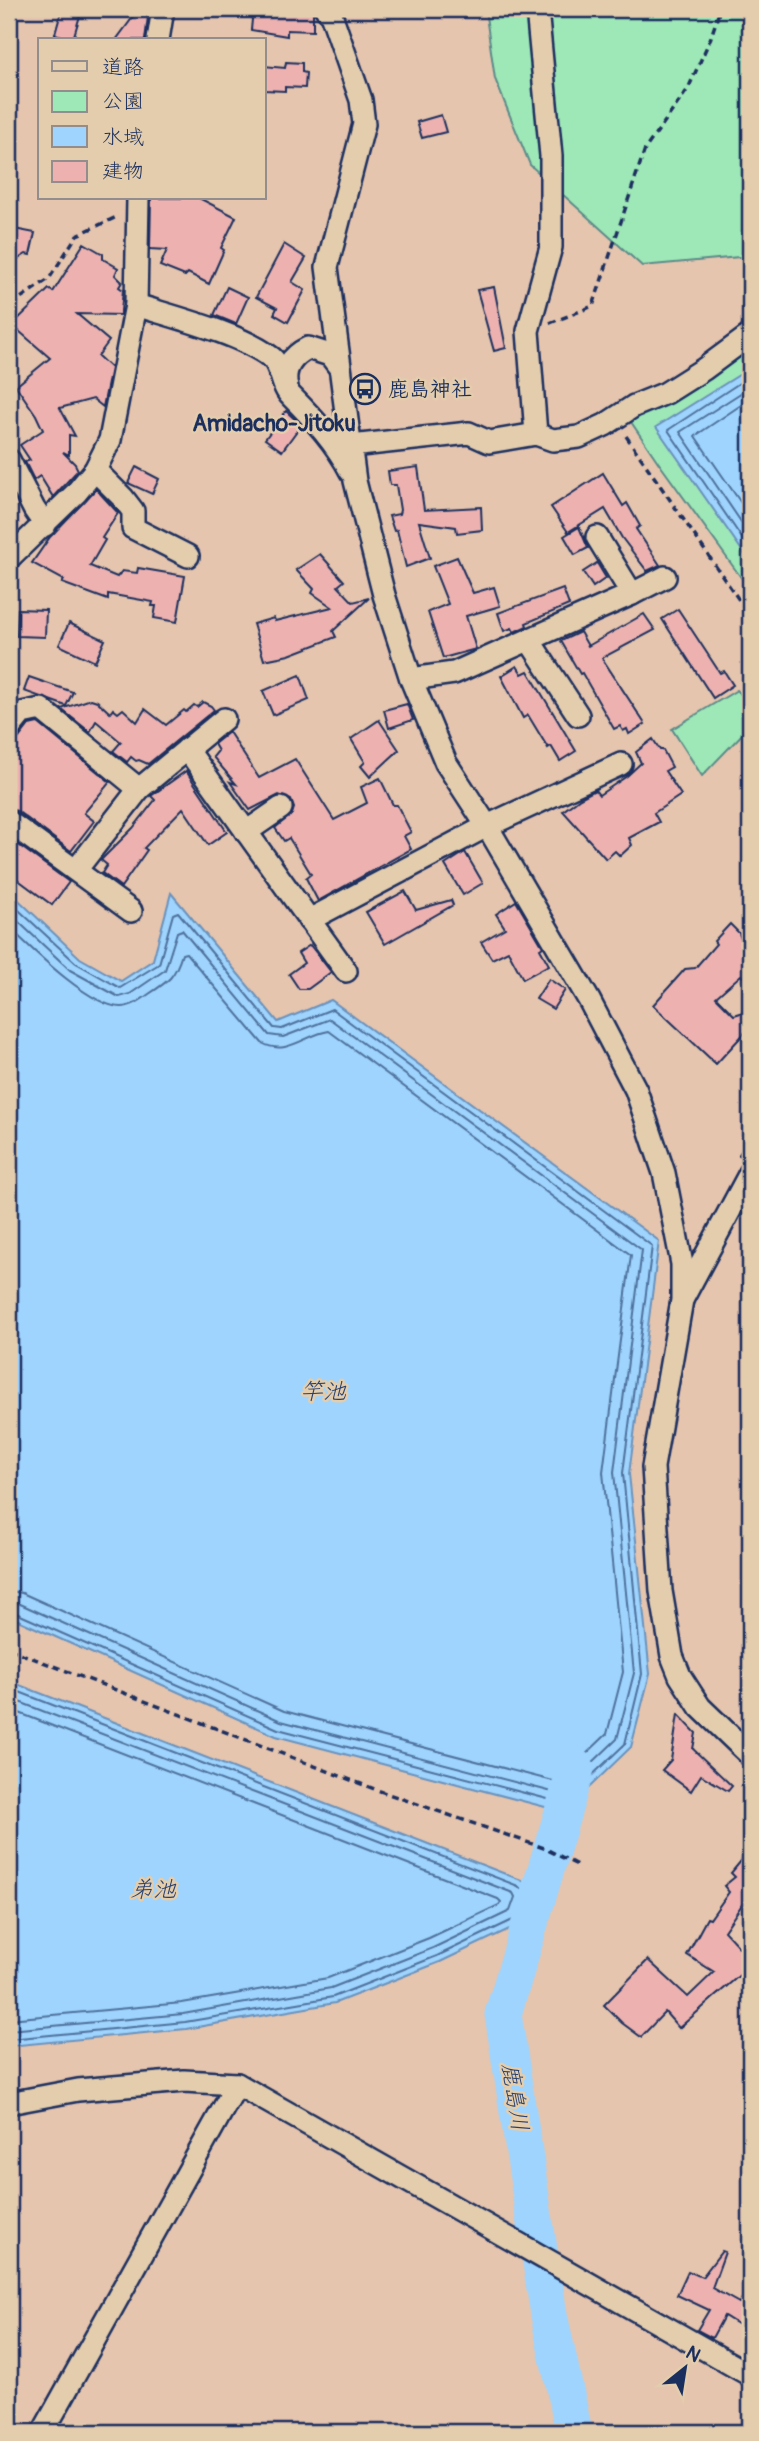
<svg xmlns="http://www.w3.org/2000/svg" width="759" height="2441" viewBox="0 0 759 2441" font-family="Pangolin,'Klee One',sans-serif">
<rect width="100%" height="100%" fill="#e6c5ae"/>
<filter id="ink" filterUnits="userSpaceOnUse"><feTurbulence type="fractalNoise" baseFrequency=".0143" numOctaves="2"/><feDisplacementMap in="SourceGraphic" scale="14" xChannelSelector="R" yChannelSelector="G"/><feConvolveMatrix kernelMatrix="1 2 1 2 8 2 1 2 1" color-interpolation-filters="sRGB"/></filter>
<g filter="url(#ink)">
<g fill="#9ee7b6" stroke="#5c8b8a" stroke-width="2">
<path d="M485,9h265v247l-108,10 -112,-101 -35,-86z"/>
<path d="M750,329v261l-92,-128 -35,-52z"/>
<path d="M737,690l13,15v21l-48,50 -30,-47z"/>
</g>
<g fill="#9ed4fd" stroke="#6a92bd" stroke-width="2">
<path d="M747,370h3v192l-94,-135z"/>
<path d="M9,891l71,67 41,23 32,-21 18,-67 107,129 53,-22 328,241 -30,233 21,200 -19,73 -67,65 -288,-76 -267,-120z"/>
<path d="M9,1681l512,199 12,8 -9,34 -84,40 -105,41 -149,26 -177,17z"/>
</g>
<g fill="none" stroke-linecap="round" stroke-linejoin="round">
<g stroke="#4f719e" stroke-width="2">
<path d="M750,376l-82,54 82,120"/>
<path d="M750,387l-70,45 70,103"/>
<path d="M750,399l-55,37 55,80"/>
<path d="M9,901l67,62 44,25 39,-24 14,-50 5,-2 96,116 8,1 50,-20 320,237 -29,227 19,201 -17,70 -62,59 -285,-74 -269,-119"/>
<path d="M9,913l61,57 49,27 11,-3 35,-24 12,-38 5,-2 87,105 14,2 47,-18 312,231 -28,222 20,201 -17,66 -57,55 -279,-73 -263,-118 -9,-1"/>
<path d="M9,927c22,21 81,80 112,80 11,0 20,-7 28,-13 20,-13 26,-17 33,-40l4,-1 76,90c25,14 44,-9 67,-12l302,224 -28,217 20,200 -16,62 -50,48 -273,-71 -262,-118 -13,-2"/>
<path d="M9,1688l509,198 7,7 -8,25 -80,38 -104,41 -148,25 -176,17"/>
<path d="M9,1698l504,195 2,4 -5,14 -77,37 -102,40 -148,26 -174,16"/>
<path d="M9,1709l489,190 3,3 -2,3 -70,33 -101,40 -146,25 -173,16"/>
</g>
<path stroke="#9ed4fd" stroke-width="37" d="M574,2432l-25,-117 -46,-301 73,-246"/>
</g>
<g fill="#edb2af" stroke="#1b2f5e" stroke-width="2">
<path d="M62,9h20l-9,30 -18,-5z"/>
<path d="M139,9h10l-4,31h-29z"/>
<path d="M253,9h60v22l-26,-1v6l-36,-6z"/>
<path d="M286,62l16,1v9l4,1 -1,15 -20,-1v4l-21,-1v-24l21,2z"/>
<path d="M441,115l5,17 -24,6 -5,-16z"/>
<path d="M151,198h48l37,19 -15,31 3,2 -15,34 -21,-11 -3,3 -25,-10 7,-16 -17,-1z"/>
<path d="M9,228l26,5 -5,22 -4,-1 -17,11z"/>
<path d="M84,243l19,11v5l15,9 -3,7 7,7 -3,5 4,3 -2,21v4l-44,-1 32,27 -11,15 13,12 -8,39 -10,-8 -33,9 15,28 -6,-1v20l-6,-3 12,12 3,6 -25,27 -13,-21 -6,4 -9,-18 5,-2 -10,-15 23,-15 -7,-15 -20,-29 34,-28 -38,-33 37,-36 4,3z"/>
<path d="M284,244l22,14 -14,24 13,8 -17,32 -14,-8 3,-6 -21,-11z"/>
<path d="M227,287l21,10 -12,27 -22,-9z"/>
<path d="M494,287l12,61 -12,3 -17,-61z"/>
<path d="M286,411l15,14 -19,26 -17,-12z"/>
<path d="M136,467l23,12 -7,15 -24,-11z"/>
<path d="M418,467l6,43 57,-3 1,23 -25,3 -1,-6 -37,-5 11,36 -24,9 -9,-37 -3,1 -5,-15 10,-2 1,-4 -4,-25h-6l-2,-14z"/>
<path d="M603,473l20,33 4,-3 13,23 -4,3 24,36 -13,6 -25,-33 -17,-29 -37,23 -17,-25z"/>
<path d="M96,489l22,24 -16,25 3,2 -15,26 27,11 5,-6 15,2 1,-5 47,8 -8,46 -23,-4 2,-12h-4l1,-4 -45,-8v6l-46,-17 2,-3 -32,-17 18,-26z"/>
<path d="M579,527l9,21 -13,7 -11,-19z"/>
<path d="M320,554l24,27 -6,5 15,16 16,-4 -36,33 3,6 -47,18 -25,5 -11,-36 21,-6 1,3 57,-14 -20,-14 2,-4 -18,-19z"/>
<path d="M457,557l16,36 21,-6 6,19 -34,10 10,33 -33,9 -15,-46 20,-8 -15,-38z"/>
<path d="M597,563l9,15 -13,9 -10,-15z"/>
<path d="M563,589l6,16 -43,18 1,3 -13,6 -2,-4 -8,3 -6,-18z"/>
<path d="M18,609l28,1 -1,27 -28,-1z"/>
<path d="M678,609l42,64 4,-2 9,14 -20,13 -51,-79z"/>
<path d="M644,614l11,16 -53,28 43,66 -16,10 -2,-5 -4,2 -3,-5 -6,3 -32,-56 -2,1 -19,-33 19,-9 8,14z"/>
<path d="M69,623l36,17 -10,22 -36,-17z"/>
<path d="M517,666l5,8 6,-3 48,80 -16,10 -9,-15 -3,2 -20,-33 -5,3 -22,-42z"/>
<path d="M300,675l9,25 -36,15 -10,-24z"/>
<path d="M29,677l44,15 -7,14 -42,-15z"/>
<path d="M91,699l6,2 13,12 3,-4 5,4 5,-4 14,13 8,-13 21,16 18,-15 2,2 8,-7 3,2 6,-5 8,4 3,4 -66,54 -9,-4 -3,1 -5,-4 -4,5 -14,-11 8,-9 -25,-21 -6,11 -29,-23z"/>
<path d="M407,704l6,16 -24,8 -5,-18z"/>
<path d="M379,720l20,30 -29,27 -9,-11 4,-4 -14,-23z"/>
<path d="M38,723l72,59 -26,31 10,8 -23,30 -54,-40 -8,-2v-65l10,-6 10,-13z"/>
<path d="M229,732l30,46 36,-19 39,61 33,-17 -6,-16 19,-9 13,27h4l14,27 -7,4 7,13 -93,52 -12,-23 5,-4 -22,-36 -5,3 -9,-13 17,-14 2,-6 -3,-8 -12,-5 -29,15 -20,-28 6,2 -23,-27 5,-6 -4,-7z"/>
<path d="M653,739l7,11h3l9,17 -7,4 16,24 -27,18 5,9 -30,16 3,7 -12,11 -5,-5 -9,8 -43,-48 17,-13 15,-8 4,5 28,-19 14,-13 -5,-11z"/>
<path d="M186,771l41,61 -19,13 -25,-37 -39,40 3,2 -26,37 -19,-14 5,-8 -6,-5 32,-32 22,-28 -4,-4z"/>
<path d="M9,838l60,44 -17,23 -43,-32z"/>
<path d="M465,852l18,31 -20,12 -18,-30z"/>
<path d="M405,891l11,19 35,-10 2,5 -68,39 -19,-32z"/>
<path d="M516,901l27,46 -3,2 9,16 -26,14 -15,-28 -16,8 -11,-17 24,-14 -9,-14z"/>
<path d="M730,924l9,9 2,6 9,10v35l-9,-9 -25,22 18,18 16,-5v17l-34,37 -63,-59 32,-36 10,-1 21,-24 -2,-3z"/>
<path d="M310,945l21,27 -23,17h-9l-10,-15 15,-11 -6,-10z"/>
<path d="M549,979l16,11 -12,19 -17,-10z"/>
<path d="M678,1714l18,19 -3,16 39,37 -4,5 -27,-16 -10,16 -29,-21 9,-10z"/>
<path d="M750,1850v43l-26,38 26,28v7l-71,62 -14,-16 -24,25 -19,-14 -18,-18 44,-45 40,37 26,-25 -27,-17 20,-37 3,1 19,-27 -5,-6 11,-9 -4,-4z"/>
<path d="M722,2251l3,1 -13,36 27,15 11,-17v46l-26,-16 -12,22 -15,-8 12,-20 -32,-15 11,-24 14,6z"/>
</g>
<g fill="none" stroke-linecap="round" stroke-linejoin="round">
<g stroke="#1b2f5e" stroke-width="26">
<g id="minor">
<path d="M326,9l5,5 30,86 3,24 -37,143 28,214 29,114 27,84 35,84 41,63 102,174 47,90 28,83 18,91v36l-29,167 8,124 11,65 8,20 20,31 50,48"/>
<path d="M158,40l5,-31"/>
<path d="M136,305c38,12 106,29 136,53 10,9 9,29 19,38 23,23 45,47 60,76"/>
<path d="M287,387c-5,-18 5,-31 21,-39l22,7 10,13"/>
<path d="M536,434l-8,-103 23,-84v-91l-14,-147"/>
<path d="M351,446l118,-13 20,9 47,-8 17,6 26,-3 26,-12 29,-19 32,-13 38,-24 46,-34"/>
<path d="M9,460l25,49 11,16"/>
<path d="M95,470l28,28 10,13v17l55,28"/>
<path d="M597,537l35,57"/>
<path d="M9,558l67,-65 19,-23 15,-30 26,-135 2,-107"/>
<path d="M529,640l49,75"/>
<path d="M411,679l43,-6 178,-79 33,-17"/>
<path d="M9,729l13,-16 19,-4 98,80"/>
<path d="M187,749l159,222"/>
<path d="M9,822l122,89"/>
<path d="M246,832l35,-24"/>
<path d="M76,870l63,-81 85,-70"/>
<path d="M309,920l178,-94 134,-62"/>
<path d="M683,1298l67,-125"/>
<path d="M9,2103l69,-13 106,-9 53,3 513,291"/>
<path d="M43,2432l194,-348"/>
</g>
</g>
<g stroke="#1b2f5e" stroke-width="3.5" stroke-dasharray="7 5" stroke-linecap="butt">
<path d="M9,318l10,-19 30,-20 28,-44 42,-19"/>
<path d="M550,323l43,-17 52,-157 43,-60 23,-52 9,-28"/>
<path d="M626,436l124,180"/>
<path d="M739,1156l11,-18"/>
<path d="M9,1649l368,141 167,58 33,17"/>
</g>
<use href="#minor" stroke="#e3cdad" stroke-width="21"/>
</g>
</g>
<defs>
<g id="bus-ring" transform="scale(1.575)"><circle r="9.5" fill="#e3cdad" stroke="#1b2f5e" stroke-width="1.5"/><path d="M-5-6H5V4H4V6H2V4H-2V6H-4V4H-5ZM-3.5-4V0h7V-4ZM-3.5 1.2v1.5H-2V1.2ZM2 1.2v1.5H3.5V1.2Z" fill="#1b2f5e"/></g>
</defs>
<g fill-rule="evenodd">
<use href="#bus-ring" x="365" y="389"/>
</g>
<g text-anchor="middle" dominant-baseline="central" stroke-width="5" stroke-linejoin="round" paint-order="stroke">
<g font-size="21" font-weight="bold" fill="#1b2f5e" stroke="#e3cdad" text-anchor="start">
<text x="388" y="389">鹿島神社</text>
</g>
<g font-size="23" font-weight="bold" fill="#1b2f5e" stroke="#e3cdad">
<text x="274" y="423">Amidacho-Jitoku</text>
</g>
<g font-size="23" font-style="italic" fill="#28406e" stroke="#e3cdad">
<text x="323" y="1391">竿池</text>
<text x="153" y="1889">弟池</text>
<text transform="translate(515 2097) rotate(81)">鹿島川</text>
</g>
</g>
<rect width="759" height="2441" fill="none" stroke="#e3cdad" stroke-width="35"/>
<rect x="18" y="18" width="724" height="2406" fill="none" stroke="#1b2f5e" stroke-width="2.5" filter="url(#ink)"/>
<rect x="38" y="38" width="228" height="161" fill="#e3cdad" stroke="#938e8d" stroke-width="2"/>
<rect x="52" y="61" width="35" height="10" fill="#e3cdad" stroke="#938e8d" stroke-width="2"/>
<text x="102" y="74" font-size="21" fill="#1b2f5e">道路</text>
<rect x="52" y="91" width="35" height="21" fill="#9ee7b6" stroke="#938e8d" stroke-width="2"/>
<text x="102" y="108" font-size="21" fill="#1b2f5e">公園</text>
<rect x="52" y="126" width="35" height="21" fill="#9ed4fd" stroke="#938e8d" stroke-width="2"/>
<text x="102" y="144" font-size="21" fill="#1b2f5e">水域</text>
<rect x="52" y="161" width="35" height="21" fill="#edb2af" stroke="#938e8d" stroke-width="2"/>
<text x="102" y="178" font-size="21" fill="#1b2f5e">建物</text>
<g transform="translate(685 2368) rotate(30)" stroke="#e3cdad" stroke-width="5" paint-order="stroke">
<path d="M0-5L12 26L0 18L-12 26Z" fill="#1b2f5e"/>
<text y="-10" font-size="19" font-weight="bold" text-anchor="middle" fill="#1b2f5e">N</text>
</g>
</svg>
